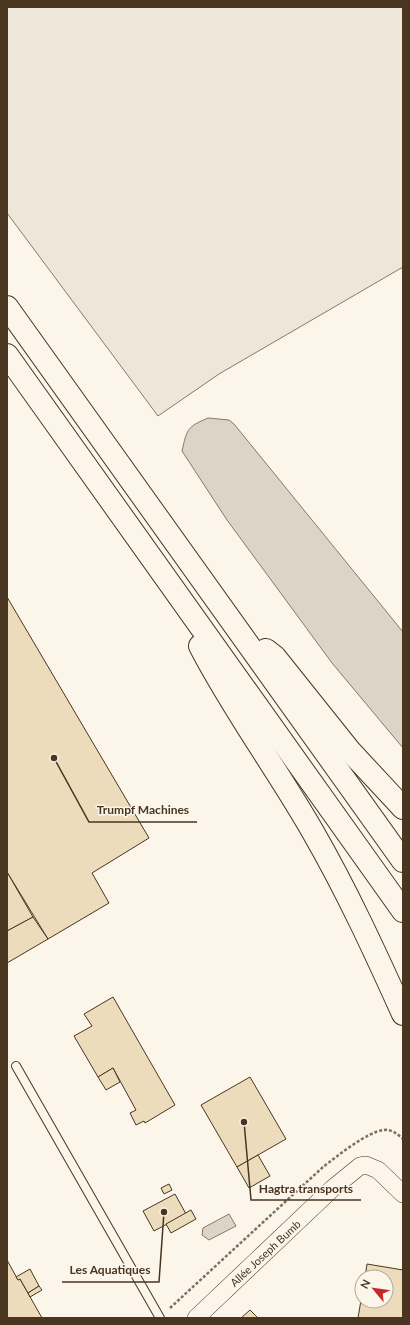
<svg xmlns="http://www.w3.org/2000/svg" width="410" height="1325" viewBox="0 0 410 1325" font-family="Lato,sans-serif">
<rect width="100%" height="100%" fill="#fbf6e9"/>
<path fill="#ede6d9" stroke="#887966" d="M7,7h396v260l-184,107 -61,42 -151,-203z"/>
<g fill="#dcd4c6" stroke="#887966">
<path d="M208,418l21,2 5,4 169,208v116l-71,-85 -105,-143 -45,-69c5,-22 5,-24 26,-33z"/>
<path d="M229,1214l7,12 -27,14 -7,-5 1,-7z"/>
</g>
<g fill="#ecdcbc" stroke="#4a3520">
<path d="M7,597l142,241 -57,35 17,30 -61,36 -41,-67z"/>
<path d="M7,872l26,45 -26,14z"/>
<path d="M33,917l15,22 -41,24v-32z"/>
<path d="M113,997l62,108 -30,18 -1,-2 -8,4 -6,-12 6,-3 -23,-42 -15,9 -24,-41 18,-10 -8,-12z"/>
<path d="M113,1068l7,14 -14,8 -8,-13z"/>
<path d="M250,1077l36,62 -49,28 -36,-62z"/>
<path d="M258,1155l12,21 -21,12 -12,-21z"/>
<path d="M169,1184l3,6 -8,4 -3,-6z"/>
<path d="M175,1194l11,20 -32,17 -11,-20z"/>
<path d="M191,1210l5,9 -25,14 -5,-9z"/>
<path d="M7,1260l11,20 2,-1 22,39h-35z"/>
<path d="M367,1264l36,6v48h-45l4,-24v7h24v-24h-21z"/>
<path d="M30,1269l9,17 -11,7 -8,-14 -2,1 -2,-3z"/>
<path d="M39,1286l3,4 -12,7 -2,-4z"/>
<path d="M250,1310l8,8h-17z"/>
</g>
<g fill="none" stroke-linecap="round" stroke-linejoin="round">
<g stroke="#4a3520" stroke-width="10">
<path id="service" d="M16,1066l144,252"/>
</g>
<g stroke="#4a3520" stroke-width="18">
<path id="minor" d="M196,1318l137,-130 27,-22 6,-1 12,5 25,24"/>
</g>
<g stroke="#4a3520" stroke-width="24">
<g id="trunk">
<path d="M7,307l396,554"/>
<path d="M7,355l396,556"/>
<path d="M200,646c33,64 77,123 113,186 34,59 62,120 90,182"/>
<path d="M266,650l9,7 75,94 53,57"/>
</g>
</g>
<path stroke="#7f6f5c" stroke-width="2.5" stroke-dasharray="3 2" stroke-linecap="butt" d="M170,1308l153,-141c13,-10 45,-36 61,-37 8,-1 13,4 19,9"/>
<use href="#service" stroke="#fbf6e9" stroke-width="8"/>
<use href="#minor" stroke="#fbf6e9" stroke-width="17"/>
<use href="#trunk" stroke="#fbf6e9" stroke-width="22"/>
</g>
<g text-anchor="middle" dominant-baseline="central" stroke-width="3" stroke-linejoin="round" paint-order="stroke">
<g font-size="11" fill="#4a3520" stroke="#fbf6e9">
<text transform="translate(265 1253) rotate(-43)">Allée Joseph Bumb</text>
</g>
</g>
<path fill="none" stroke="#4a3520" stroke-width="1.5" d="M54 758L89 822H197M244 1122L251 1200H361M164 1212L159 1282H62"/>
<g fill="#4a3520" stroke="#fbf6e9" stroke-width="1.5">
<circle cx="54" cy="758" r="4"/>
<circle cx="244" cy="1122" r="4"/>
<circle cx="164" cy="1212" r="4"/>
</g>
<g font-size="12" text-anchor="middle" font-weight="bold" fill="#4a3520" stroke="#fbf6e9" stroke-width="3" stroke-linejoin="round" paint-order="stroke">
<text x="143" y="814">Trumpf Machines</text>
<text x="306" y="1193">Hagtra transports</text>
<text x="110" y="1274">Les Aquatiques</text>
</g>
<rect width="410" height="1325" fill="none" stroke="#4a3520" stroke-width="16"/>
<g transform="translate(374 1289) rotate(299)"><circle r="19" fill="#fbf6e9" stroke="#b4a999"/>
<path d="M0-3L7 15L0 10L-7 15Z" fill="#c62828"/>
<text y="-6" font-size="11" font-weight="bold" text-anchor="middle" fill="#4a3520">N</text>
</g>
</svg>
